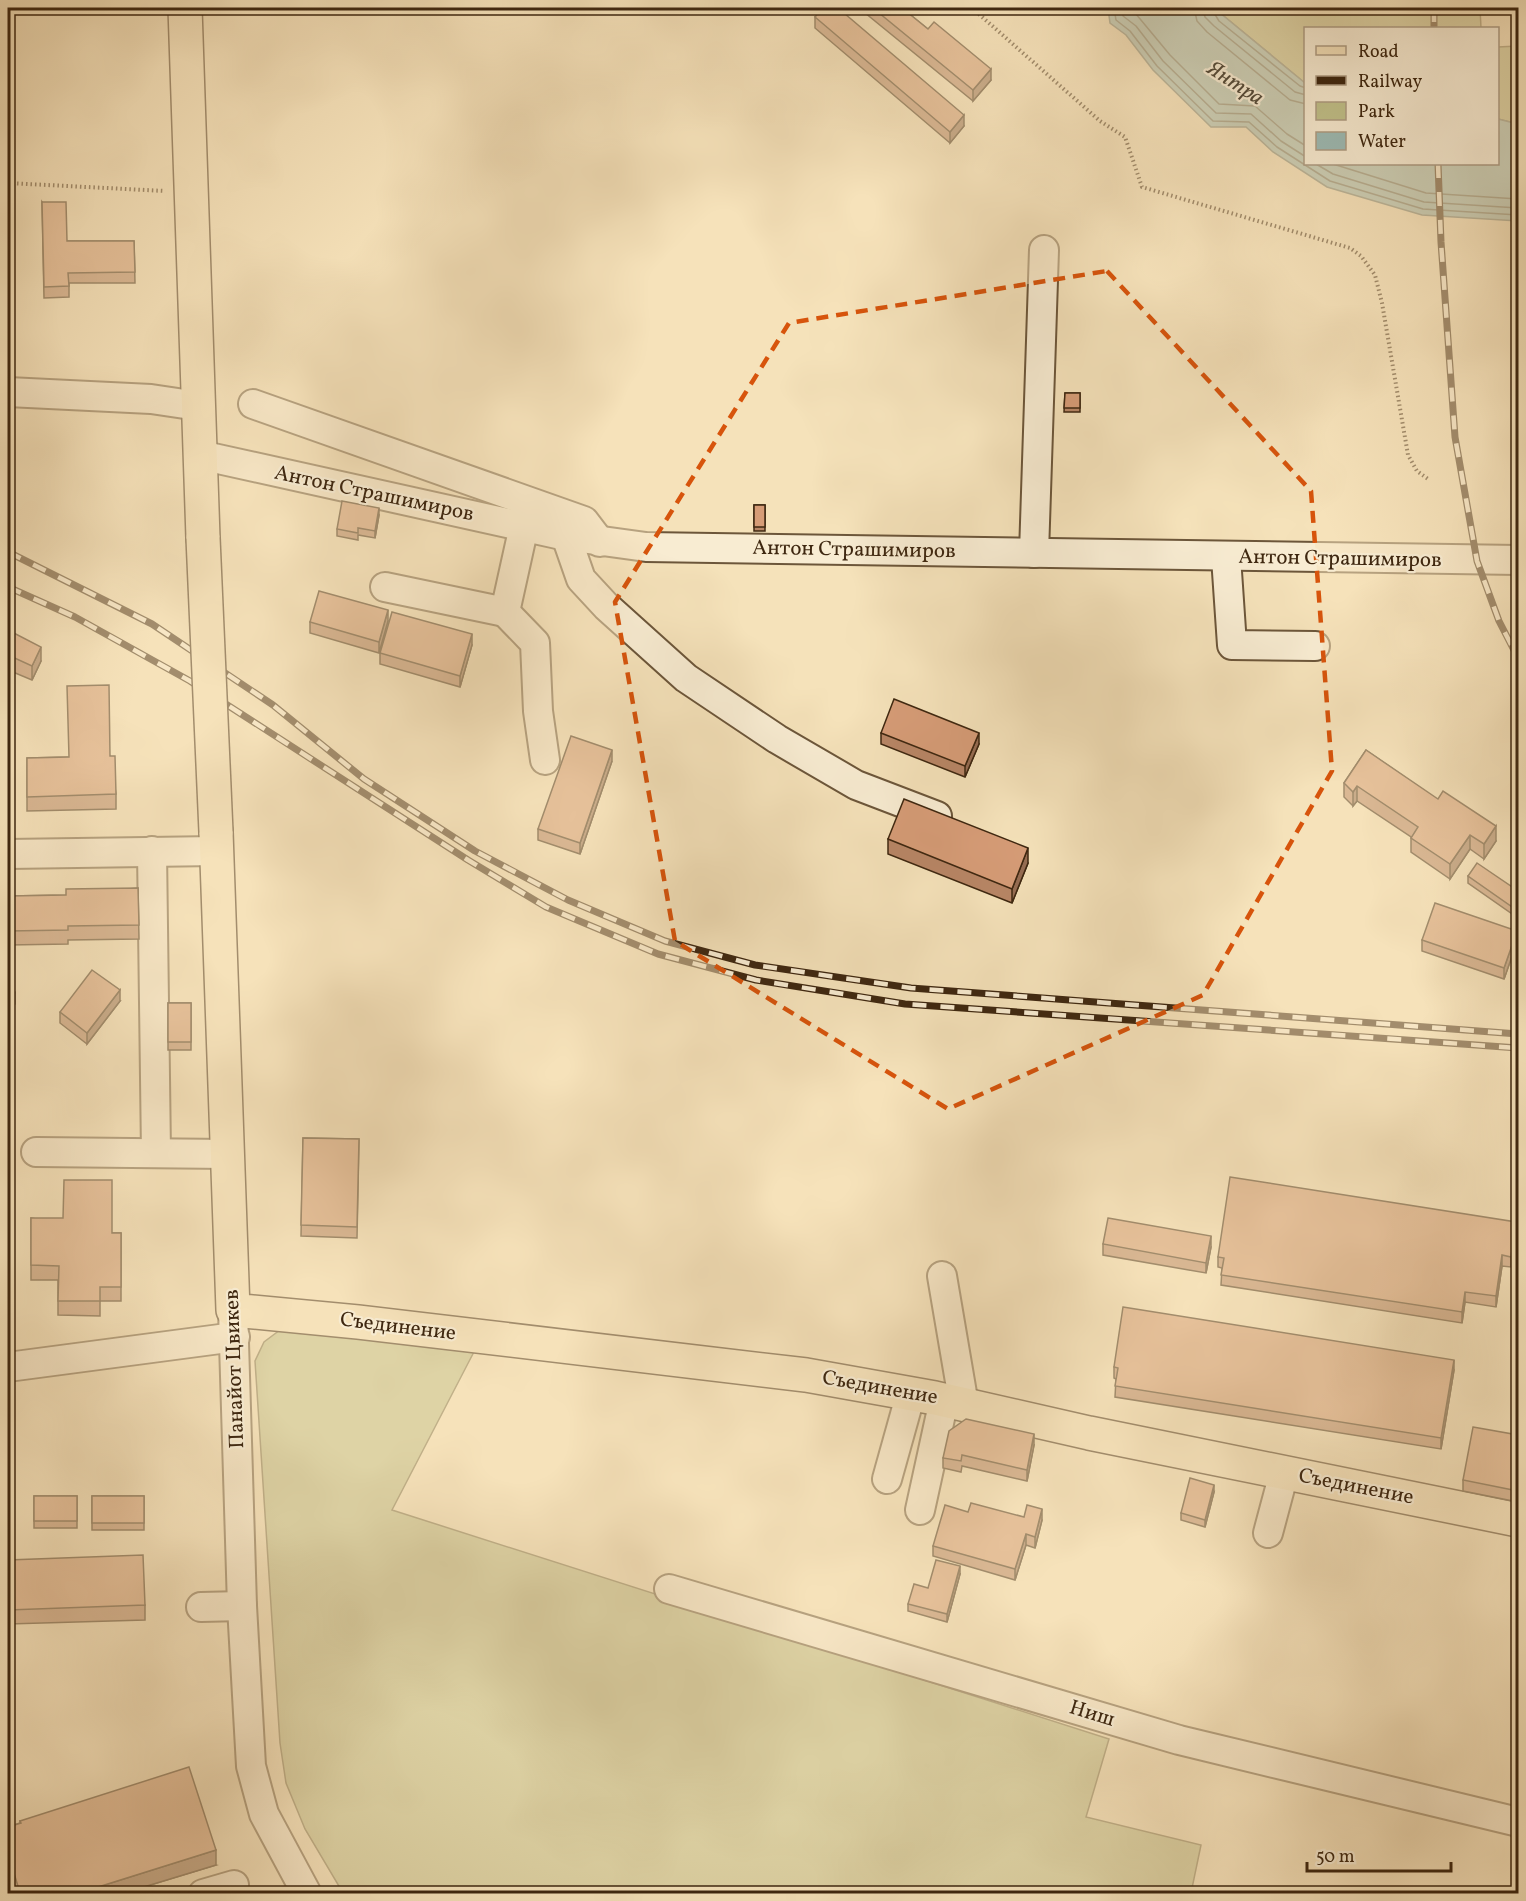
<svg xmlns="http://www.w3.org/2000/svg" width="1526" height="1901" viewBox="0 0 1526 1901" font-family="Vollkorn,serif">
<rect width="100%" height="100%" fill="#f5e2ba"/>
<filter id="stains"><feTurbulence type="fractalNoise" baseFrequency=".00333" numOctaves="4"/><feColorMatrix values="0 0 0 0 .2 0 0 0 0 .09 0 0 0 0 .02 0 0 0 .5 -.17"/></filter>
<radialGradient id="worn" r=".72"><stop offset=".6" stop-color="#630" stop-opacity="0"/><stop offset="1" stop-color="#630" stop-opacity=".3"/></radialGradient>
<g fill="#c1c28c" stroke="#80744e" stroke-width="1.5">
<path d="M1214,8h266l1,20h-175l-1,55z"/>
<path d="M1518,46v78l-20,-5v-72z"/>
<path d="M280,1330l197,16 -85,164 717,229 -23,78 115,28 -10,48h-848l-38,-64 -19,-46 -6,-40 -25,-382 9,-19z"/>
</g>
<path fill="#9dbcb6" stroke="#778074" stroke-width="1.5" d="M1108,8h106l91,75 1,81h192v-45l20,5v97l-96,-6 -95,-28 -54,-35 -27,-25h-35l-58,-57 -27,-35 -16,-12z"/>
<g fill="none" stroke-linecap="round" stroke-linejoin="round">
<g stroke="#6e7263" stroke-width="1.5">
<path d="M1114,8l2,12 14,11 27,35 56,55 36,1 28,25 53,34 93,28 95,6"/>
<path d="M1122,8l1,8 13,10 27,35 53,52 35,1 30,27 25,16"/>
<path d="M1131,8l39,47 49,49 36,2 32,28 19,12"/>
<path d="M1194,8l3,13 10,11 83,68 16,4"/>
<path d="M1203,8l2,9 9,9 81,66 11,3"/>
<path d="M1211,8l8,13 81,65 6,2"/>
<path d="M1316,164l17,10 91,28 94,6"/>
<path d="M1333,164l93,29 92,6"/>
</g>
<g stroke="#6c563a" stroke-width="32">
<g id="minor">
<path d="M8,392l143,7 47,7"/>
<path d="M253,404l331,117 16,21"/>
<path d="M200,455l366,81 80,11 872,13"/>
<path d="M524,526l-19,86 30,31 3,68 7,49"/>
<path d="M566,536l15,43 25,27 80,72 91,61 79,46 81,31"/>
<path d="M1034,553l10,-303"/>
<path d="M1226,557l6,88 83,1"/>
<path d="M385,587l120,25"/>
<path d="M152,851l4,302"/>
<path d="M8,854l208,-3"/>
<path d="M36,1152l192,2"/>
<path d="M942,1276l22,129"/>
<path d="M233,1310l9,296 9,160 13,48 43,80"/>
<path d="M8,1367l227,-30"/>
<path d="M887,1479l24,-86"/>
<path d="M920,1510l24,-110"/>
<path d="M1268,1533l16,-60"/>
<path d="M669,1589l510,151 339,82"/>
<path d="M201,1607l41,-1"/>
<path d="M203,1894l31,-9"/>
</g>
</g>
<g stroke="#3e2710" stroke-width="36">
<g id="major">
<path d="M185,8l18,530"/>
<path d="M216,832l17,478 125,12 448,53 129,23 154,35 429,87"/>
</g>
</g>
<g stroke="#3e2710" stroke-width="4" stroke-dasharray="1.5 3" stroke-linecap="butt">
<path d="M972,8l128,113 25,16 17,50 208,61 11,8 14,19 7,28 26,152 9,16 11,8"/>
<path d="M8,183l157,8"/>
</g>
<use href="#minor" stroke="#f8ecd2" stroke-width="28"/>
<use href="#major" stroke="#f5e2ba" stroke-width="33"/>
<g stroke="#3e2710" stroke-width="7">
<g id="rail">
<path d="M1434,8v20"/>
<path d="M1438,164l3,78 14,195 22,124 22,60 19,37"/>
<path d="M8,552l144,72 121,81 91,74 111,72 93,49 97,41 90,24 156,23 607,46"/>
<path d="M8,587l67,30 115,64 278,179 78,47 112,47 98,26 149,24 613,44"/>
</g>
</g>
<use href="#rail" stroke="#f8ecd2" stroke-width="4.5" stroke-dasharray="14" stroke-linecap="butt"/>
<g stroke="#3e2710" stroke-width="36" stroke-linecap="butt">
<path id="major-bridge" d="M203,538l13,294"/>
</g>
<use href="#major-bridge" stroke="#f5e2ba" stroke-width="33"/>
</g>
<g fill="#b88666" stroke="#3e2710" stroke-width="1.5">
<path d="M859,8h43l89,72 -18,21z"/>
<path d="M815,17l149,109 -14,17 -135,-115z"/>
<path d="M42,202l25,39h67l1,42h-66v14l-25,1z"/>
<path d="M1065,393h15v19h-16z"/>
<rect x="754" y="505" width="11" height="26"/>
<path d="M379,515l-4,23 -17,-3v5l-21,-4v-7z"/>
<path d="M388,621l-9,32 -69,-20v-11z"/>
<path d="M8,630l33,31 -9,19 -24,-10z"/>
<path d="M472,645l-12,42 -80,-23v-11z"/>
<path d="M881,733l98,11 -14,33 -84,-33z"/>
<path d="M1366,750l130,91 -12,18 -14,-10 -20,30 -39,-27v-15l-54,-36 -4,5 -9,-9v-14z"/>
<path d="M110,756l6,38v15l-89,2v-53z"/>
<path d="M612,761l-32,93 -42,-14v-11z"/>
<path d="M888,839l140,24 -16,40 -124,-49z"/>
<path d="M1468,876l50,15v27l-50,-35z"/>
<path d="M138,888l1,51 -71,1v4l-60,1v-49l58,-1z"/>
<path d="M1422,940l95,2 -13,37 -82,-28z"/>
<path d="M120,1001l-33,43 -27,-21v-11z"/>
<rect x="168" y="1003" width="23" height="47"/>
<path d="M303,1138l56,1 -2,99 -56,-2z"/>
<path d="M31,1218l81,15h9v68h-21v15l-42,-1v-35h-27z"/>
<path d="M1516,1233l-5,34 -9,-1 -6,41 -31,-5 -3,21 -241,-38 1,-17 -4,-1v-10z"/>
<path d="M1103,1244l108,3 -5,26 -103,-18z"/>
<path d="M1114,1367l340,3 -13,79 -326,-52 1,-18 -2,-1z"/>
<path d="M1518,1435v67l-55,-11v-11z"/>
<path d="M1034,1445l-7,36 -65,-15 -1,6 -18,-4v-10z"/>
<path d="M1214,1492l-9,35 -24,-7v-7z"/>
<rect x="34" y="1496" width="43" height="32"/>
<rect x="92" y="1496" width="52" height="34"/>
<path d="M968,1512l56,5 18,3 -7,28 -9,-3 -11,35 -82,-24v-10z"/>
<path d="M8,1560l137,45v15l-137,4z"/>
<path d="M960,1574l-13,48 -39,-11v-7l20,-16z"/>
<path d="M20,1821l196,44 -92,28h-108l-8,-25v-41l12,-4z"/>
</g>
<g fill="#966d53" stroke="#3e2710" stroke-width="1.5">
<path d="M991,69v11l-18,21v-11z"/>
<path d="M964,115v11l-14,17v-11z"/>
<path d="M379,508v7l-4,23v-7z"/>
<path d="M388,610v11l-9,32v-11z"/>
<path d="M472,634v11l-12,42v-11z"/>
<path d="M41,647v14l-9,19v-14z"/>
<path d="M979,733v11l-14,33v-11z"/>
<path d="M612,750v11l-32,93v-11z"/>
<path d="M1357,786v15l-4,5v-14z"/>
<path d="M1496,826v15l-12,18v-15z"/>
<path d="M1470,835v14l-20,30v-15z"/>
<path d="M1028,848v15l-16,40v-14z"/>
<path d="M1517,931v11l-13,37v-11z"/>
<path d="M120,990v11l-33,43v-11z"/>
<path d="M15,993v11l-7,9v-11z"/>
<path d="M1516,1222v11l-5,34v-10z"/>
<path d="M1211,1236v11l-5,26v-10z"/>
<path d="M1502,1255v11l-6,41v-11z"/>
<path d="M1465,1292v10l-3,21v-11z"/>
<path d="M1454,1360v10l-13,79v-11z"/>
<path d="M1034,1434v11l-7,36v-11z"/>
<path d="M1214,1485v7l-9,35v-7z"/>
<path d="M1042,1509v11l-7,28v-11z"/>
<path d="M1026,1534v11l-11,35v-11z"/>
<path d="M960,1566v8l-13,48v-8z"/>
<path d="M216,1850v15l-92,28h-45z"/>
</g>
<g fill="#d69c77" stroke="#3e2710" stroke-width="1.5">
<path d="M823,8h15l126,107 -14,17 -135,-115z"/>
<path d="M873,8h29l26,21 6,-7 57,47 -18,21z"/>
<path d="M42,202h24l1,39h67l1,31 -67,1 1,13 -25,1z"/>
<path d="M1065,393h15v15h-16z"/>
<path d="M342,501l37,7 -4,23 -17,-3v5l-21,-4z"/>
<rect x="754" y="505" width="11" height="22"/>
<path d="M319,591l69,19 -9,32 -69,-20z"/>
<path d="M392,612l80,22 -12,42 -80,-23z"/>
<path d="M8,630l33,17 -9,19 -24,-11z"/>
<path d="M109,685l1,71h5l1,38 -89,3v-39l42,-1 -2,-71z"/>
<path d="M894,699l85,34 -14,33 -84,-33z"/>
<path d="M571,736l41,14 -32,93 -42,-14z"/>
<path d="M1366,750l72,49 5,-8 53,35 -12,18 -14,-9 -20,29 -39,-26 7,-11 -61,-41 -4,6 -9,-9z"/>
<path d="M904,799l124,49 -16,41 -124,-50z"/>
<path d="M1477,863l41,28v20l-50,-35z"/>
<path d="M138,888l1,37 -71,1v4l-60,1v-35l58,-1v-6z"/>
<path d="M1435,903l82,28 -13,37 -82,-28z"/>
<path d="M92,970l28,20 -33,43 -27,-21z"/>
<path d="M8,988l7,5 -7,9z"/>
<rect x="168" y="1003" width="23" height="39"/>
<path d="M303,1138l56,1 -2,88 -56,-2z"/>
<path d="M1230,1177l286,45 -5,35 -9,-2 -6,41 -31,-4 -3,20 -241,-37 3,-17 -6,-1z"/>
<path d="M64,1180h48v53h9v54h-21v14h-42l1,-35 -28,-1v-47h32z"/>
<path d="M1108,1218l103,18 -5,27 -103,-19z"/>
<path d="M1123,1307l331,53 -13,78 -326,-52 3,-18 -4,-1z"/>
<path d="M966,1419l68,15 -7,36 -65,-15 -1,6 -18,-3 6,-27z"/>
<path d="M1473,1427l45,8v56l-55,-11z"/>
<path d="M1190,1478l24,7 -9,35 -24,-7z"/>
<rect x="34" y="1496" width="43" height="25"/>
<rect x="92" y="1496" width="52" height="27"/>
<path d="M971,1503l53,14 3,-12 15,4 -7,28 -9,-3 -11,35 -82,-23 12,-41 23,7z"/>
<path d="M143,1555l2,50 -137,5v-50z"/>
<path d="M936,1560l24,6 -13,48 -39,-10 6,-20 14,4z"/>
<path d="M189,1767l27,83 -137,43h-35l-1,-2 -8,2h-15l-12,-40v-26l13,-4 -1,-2z"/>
</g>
<path d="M0 0H1526V1901H0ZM1107,271l204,220 21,280 -129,224 -255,114 -273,-168 -60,-339 174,-279z" fill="#f5e2ba" fill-opacity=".55" fill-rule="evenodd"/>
<path fill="none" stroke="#d7540c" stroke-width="4.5" stroke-dasharray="12 8" stroke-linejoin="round" d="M1107,271l204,220 21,280 -129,224 -255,114 -273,-168 -60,-339 174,-279z"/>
<g text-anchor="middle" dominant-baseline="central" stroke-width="4.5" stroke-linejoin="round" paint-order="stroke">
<g font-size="21" fill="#3e2710" stroke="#f8ecd2">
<text transform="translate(374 494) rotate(12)">Антон Страшимиров</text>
<text transform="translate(854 550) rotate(1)">Антон Страшимиров</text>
<text transform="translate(1340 559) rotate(1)">Антон Страшимиров</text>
<text transform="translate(398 1327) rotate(7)">Съединение</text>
<text transform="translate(235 1369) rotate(-92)">Панайот Цвикев</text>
<text transform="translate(880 1388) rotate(10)">Съединение</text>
<text transform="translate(1356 1487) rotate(11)">Съединение</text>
<text transform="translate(1092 1714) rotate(17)">Ниш</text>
</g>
<g font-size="22" font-style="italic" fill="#564c3a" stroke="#f8ecd2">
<text transform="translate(1235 84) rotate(33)">Янтра</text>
</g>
</g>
<rect width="1526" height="1901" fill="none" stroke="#f5e2ba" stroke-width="30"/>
<rect x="9" y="9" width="1508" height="1883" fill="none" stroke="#3e2710" stroke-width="3"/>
<rect x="15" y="15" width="1496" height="1871" fill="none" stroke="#3e2710" stroke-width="1.5"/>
<rect x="1304" y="27" width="195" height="138" fill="#f8ecd2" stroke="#ae9d84" stroke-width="1.5"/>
<rect x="1316" y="46" width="30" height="9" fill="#f5e2ba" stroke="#ae9d84" stroke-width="1.5"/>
<text x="1358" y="57" font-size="18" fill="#3e2710">Road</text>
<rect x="1316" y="76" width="30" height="9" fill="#3e2710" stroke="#ae9d84" stroke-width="1.5"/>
<text x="1358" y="87" font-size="18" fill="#3e2710">Railway</text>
<rect x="1316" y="102" width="30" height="18" fill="#c1c28c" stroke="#ae9d84" stroke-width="1.5"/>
<text x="1358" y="117" font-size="18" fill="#3e2710">Park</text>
<rect x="1316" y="132" width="30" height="18" fill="#9dbcb6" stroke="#ae9d84" stroke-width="1.5"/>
<text x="1358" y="147" font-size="18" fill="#3e2710">Water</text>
<path d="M1307 1862v9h144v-9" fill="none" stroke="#3e2710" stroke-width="3"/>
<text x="1316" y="1862" font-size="18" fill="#3e2710" stroke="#f8ecd2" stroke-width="4.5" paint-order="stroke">50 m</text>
<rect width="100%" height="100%" filter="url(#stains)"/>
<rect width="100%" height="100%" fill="url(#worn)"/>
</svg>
